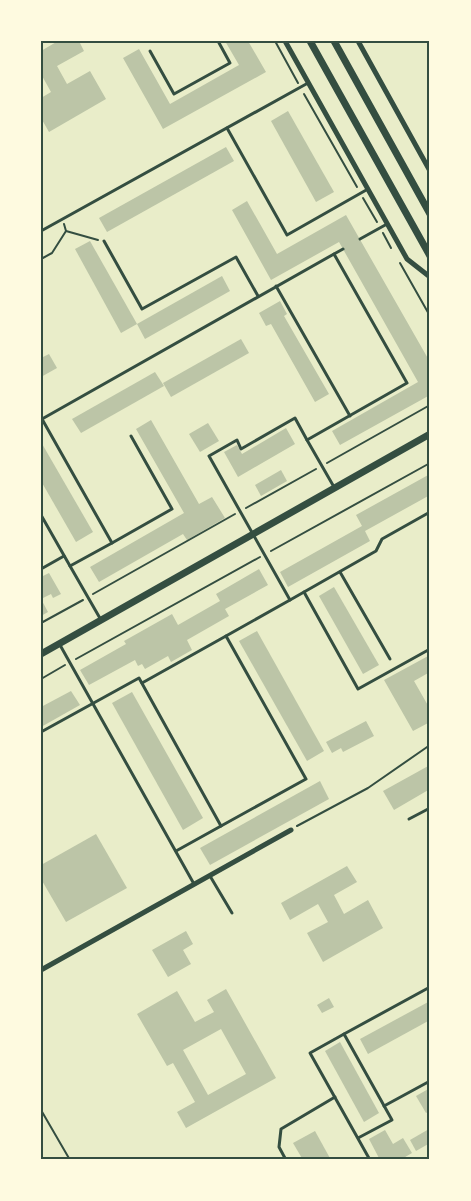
<svg xmlns="http://www.w3.org/2000/svg" width="471" height="1201" viewBox="0 0 471 1201" font-family="'PT Serif',serif">
<rect width="100%" height="100%" fill="#e9edc9"/>
<g fill="#bcc5a7" fill-rule="evenodd">
<path d="M58,41h21l5,10 -27,15 10,18 23,-13 16,28 -57,33 -8,-14v-20l10,-6 -10,-18v-23z"/>
<path d="M225,41h23l18,31 -103,57 -40,-71 16,-9 31,55 69,-39z"/>
<path d="M288,111l46,81 -18,10 -45,-81z"/>
<path d="M226,147l8,14 -127,71 -8,-14z"/>
<path d="M247,201l30,53 69,-39 84,147v33l-90,50 -8,-14 86,-49 -79,-140 -68,38 -39,-70z"/>
<path d="M90,241l47,83 -16,9 -46,-84z"/>
<path d="M222,276l8,15 -85,48 -8,-15z"/>
<path d="M280,301l7,13 -3,2 45,78 -14,8 -44,-78 -5,2 -7,-13z"/>
<path d="M241,339l8,14 -78,44 -8,-14z"/>
<path d="M49,354l8,14 -16,9v-19z"/>
<path d="M155,372l9,14 -83,47 -9,-14z"/>
<path d="M151,420l48,84 13,-7 13,21 -38,22 -4,-6 -84,48 -9,-15 94,-54 -48,-84z"/>
<path d="M208,423l11,18 -19,11 -11,-18z"/>
<path d="M286,428l9,16 -57,33 -14,-25 13,-7 5,9z"/>
<path d="M41,442l52,90 -17,10 -35,-61z"/>
<path d="M281,470l6,11 -26,15 -6,-11z"/>
<path d="M430,474v21l-65,36 5,10 -82,46 -8,-15 82,-46 -6,-11z"/>
<path d="M259,569l9,16 -43,24 4,7 -42,24 5,10 -21,12 -3,-6 -23,13 -3,-5 -4,2 -3,-6 -46,25 -9,-15 46,-26 -2,-3 48,-27 6,11 42,-24 -4,-7z"/>
<path d="M49,573l12,21 -8,4 -2,-4 -10,5 7,13 -7,4v-39z"/>
<path d="M334,587l45,78 -16,9 -44,-78z"/>
<path d="M257,631l67,120 -17,10 -68,-120z"/>
<path d="M430,655v17l-16,9 16,28v13l-17,9 -29,-51z"/>
<path d="M71,691l9,14 -39,22v-20z"/>
<path d="M132,692l71,126 -20,12 -71,-127z"/>
<path d="M366,721l8,15 -31,16 -2,-4 -9,5 -6,-11z"/>
<path d="M430,765v24l-36,21 -11,-19z"/>
<path d="M320,781l9,18 -119,66 -10,-17z"/>
<path d="M96,834l31,54 -61,34 -25,-43v-14z"/>
<path d="M347,866l10,16 -23,13 10,19 24,-14 15,28 -60,34 -16,-29 21,-11 -10,-18 -28,16 -9,-17z"/>
<path d="M186,931l7,13 -10,6 8,14 -23,13 -16,-27z"/>
<path d="M226,989l50,89 -90,50 -9,-16 18,-10 -22,-39 -6,3 -30,-52 40,-23 18,31 19,-10 -7,-12zM221,1029l25,45 -38,21 -25,-45z"/>
<path d="M329,998l5,9 -12,6 -5,-8z"/>
<path d="M430,1001v19l-62,34 -8,-15z"/>
<path d="M340,1042l39,71 -15,9 -39,-71z"/>
<path d="M430,1088v23l-4,2 -10,-17z"/>
<path d="M429,1129l1,14 -14,8 -6,-11z"/>
<path d="M385,1130l8,14 10,-6 9,15 -12,7h-20l-11,-21z"/>
<path d="M315,1131l16,29h-28l-10,-17z"/>
</g>
<g fill="none" stroke-linecap="round" stroke-linejoin="round">
<g stroke="#344e41" stroke-width="2">
<path d="M275,41l23,42"/>
<path d="M304,94l53,93"/>
<path d="M363,198l14,24"/>
<path d="M66,231l32,9"/>
<path d="M383,233l8,15"/>
<path d="M41,259l11,-6 14,-22 -2,-7"/>
<path d="M400,263l30,53"/>
<path d="M327,463l103,-58"/>
<path d="M246,508l70,-39"/>
<path d="M271,551l159,-88"/>
<path d="M93,594l142,-80"/>
<path d="M41,623l42,-23"/>
<path d="M76,659l184,-102"/>
<path d="M41,679l24,-14"/>
<path d="M297,826l71,-38 62,-43"/>
<path d="M41,1110l29,50"/>
</g>
<g stroke="#344e41" stroke-width="3">
<path d="M150,51l24,43 56,-31 -12,-22"/>
<path d="M227,128l60,107 81,-46"/>
<path d="M41,231l267,-148"/>
<path d="M360,239l27,-15"/>
<path d="M104,241l38,68 94,-52 22,39"/>
<path d="M334,254l9,-5"/>
<path d="M276,286l74,130"/>
<path d="M41,515l29,51"/>
<path d="M112,543l60,-34 -41,-73"/>
<path d="M41,569l23,-13"/>
<path d="M340,572l50,87"/>
<path d="M304,592l54,97 72,-40"/>
<path d="M290,600l86,-49 6,-12 48,-27"/>
<path d="M101,620l-31,-54 42,-23 -70,-124 292,-165 73,129 -100,57 27,47"/>
<path d="M226,636l64,-36 -81,-144 28,-16 4,9 54,-31 12,22"/>
<path d="M60,645l134,239"/>
<path d="M142,683l84,-47 80,143 -85,47"/>
<path d="M41,732l98,-54 82,148 -45,25"/>
<path d="M409,819l21,-11"/>
<path d="M210,876l22,37"/>
<path d="M344,1034l86,-47"/>
<path d="M384,1106l46,-25"/>
<path d="M358,1138l34,-18 -48,-86 -34,19c20,35 40,71 60,107"/>
<path d="M286,1160l-7,-13 2,-18 54,-32"/>
</g>
<g stroke="#344e41" stroke-width="5">
<path d="M285,41l122,218 23,18"/>
<path d="M358,41l72,130"/>
<path d="M41,970l250,-140"/>
</g>
<g stroke="#344e41" stroke-width="7">
<path d="M310,41l120,215"/>
<path d="M334,41l96,173"/>
<path d="M41,654l389,-220"/>
</g>
</g>
<rect width="471" height="1201" fill="none" stroke="#fefae0" stroke-width="85"/>
<rect x="42" y="42" width="386" height="1116" fill="none" stroke="#344e41" stroke-width="2"/>
</svg>
